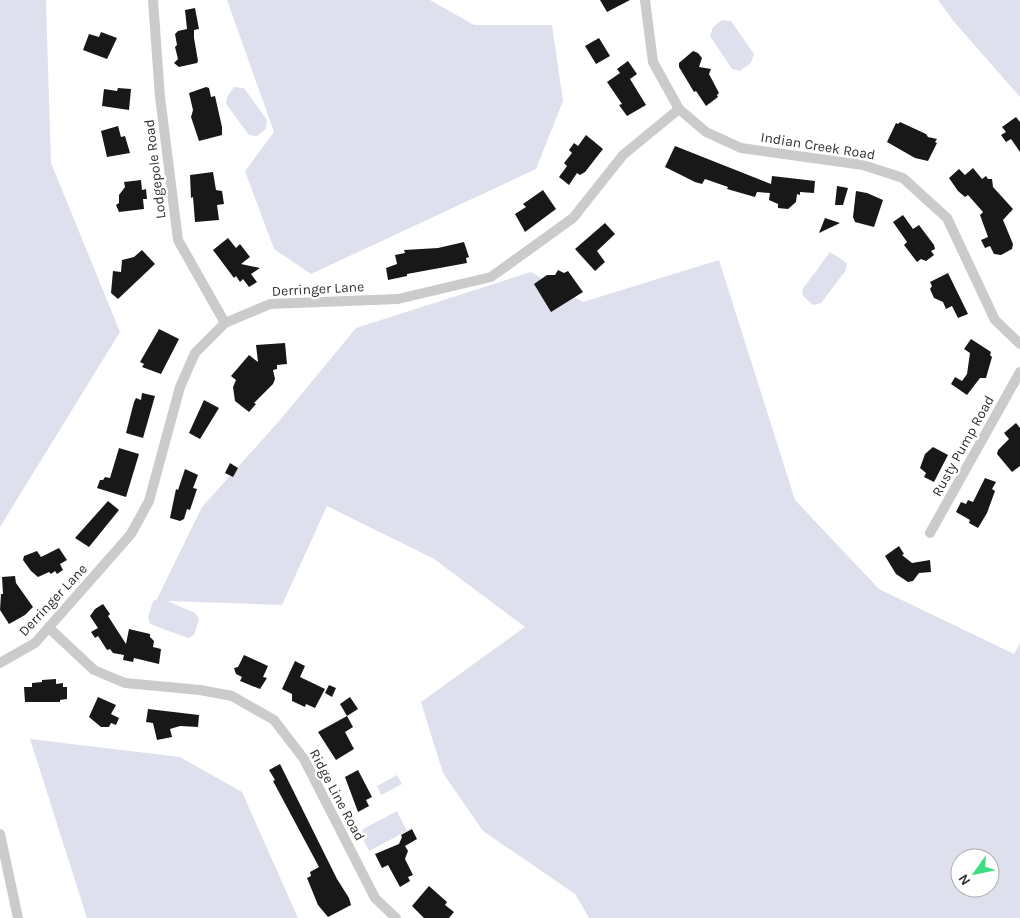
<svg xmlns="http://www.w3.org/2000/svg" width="1020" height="918" viewBox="0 0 1020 918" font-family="Karla,sans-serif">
<rect width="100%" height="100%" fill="#fff"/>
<g fill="#dfe0ed" fill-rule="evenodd">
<path d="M0,0h46l5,163 69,169 -120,195z"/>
<path d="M227,0h203l44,25h78l11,76 -27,68 -225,105 -37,-25 -29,-78 29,-39z"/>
<path d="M938,0h82v97l-65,-74z"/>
<path d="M722,20l9,1 23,33 -3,9 -11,8 -8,-2 -22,-33 3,-9z"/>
<path d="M234,87l10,1 23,32 -1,9 -9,7 -8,-1 -23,-31 1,-7z"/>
<path d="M830,252l17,11 -1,7 -25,33 -8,2 -10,-9 -1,-6z"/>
<path d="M719,260l76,240 84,89 135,65 6,-11v275h-431l-14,-24 -92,-63 -40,-58 -22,-71 104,-75 -91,-68 -107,-53 -45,99 -115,-4 28,12 4,6 -5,16 -6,3 -38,-14 -2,-7 5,-16 4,-2 45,-92 78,-87 76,-92 175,-56 52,30zM960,858h30v30h-30z"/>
<path d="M30,739l150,18 62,35 56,126h-211z"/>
<path d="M397,775l5,9 -21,11 -4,-9z"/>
<path d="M397,811l10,20 -38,20 -8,-16 2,-6z"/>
</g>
<g fill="#181818">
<path d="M600,0h30l-23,12z"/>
<path d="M195,8l4,21 -5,1v8l4,23 -1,2 -18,4 -5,-4 4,-4 -3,-12 2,-2 -2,-11 3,-3 9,-2 -2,-19z"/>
<path d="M101,32l16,6 -10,21 -24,-9 6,-16 10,3z"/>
<path d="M599,38l11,18 -14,8 -11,-18z"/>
<path d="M693,51l5,2 4,5 -3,9 12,2 -2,5 10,19 -2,2 1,2 -12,9 -10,-15 -2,1 -15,-25v-4z"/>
<path d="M628,61l9,13 -7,5 16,26 -19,11 -8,-11 3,-1 -15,-22 13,-9 -3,-4z"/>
<path d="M206,87l3,1 2,9 4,-1 7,31v8l-23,6 -8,-24 2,-7 -4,-17z"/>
<path d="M118,88l13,1 -2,21 -27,-4 2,-17 13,2z"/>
<path d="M1016,117l4,5v30l-9,-13 -5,3 -5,-7 5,-3 -4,-5z"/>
<path d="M900,122l26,12 2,3 9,2 -2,3 2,1 -9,18 -13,-3 -28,-16 9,-19 2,1z"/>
<path d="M118,126l3,11 4,-1 5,17 -23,4 -6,-26z"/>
<path d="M586,135l17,14 -18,23 -5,3 -3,-2 -8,12 -10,-8 8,-11 -3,-3 8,-10 -3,-3 5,-7 4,3z"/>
<path d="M675,146l96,38 1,-8 43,5 -1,12 -14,-1v3l-3,-1 -1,8 -8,7 -10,-1v-4l-9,-4 1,-7 -13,-1 -2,5 -28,-8 1,-2 -23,-8 -3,5 -7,-2 -30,-15z"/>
<path d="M973,168l9,11 4,-3 2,3h4l1,8 20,22 -10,11 10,24 -1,5 -11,6 -7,-1 -4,-8 -5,2 -4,-8 7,-3 -8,-22 3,-3 -15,-17 -3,2 -7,-6 -9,-13 10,-9 6,6z"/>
<path d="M213,172l3,18 6,1 2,13 -7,1 2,15 -24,2 -2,-25 -2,1 -1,-23z"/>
<path d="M141,180l1,10 4,-1 1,10h-4l1,10 -25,3 -3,-7 3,-2v-8l6,-8 -1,-5z"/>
<path d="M837,186l11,2 -5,17h-8z"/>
<path d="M543,190l13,19 -31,23 -10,-18 11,-7 -3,-3z"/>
<path d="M856,191l11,2 16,7 -9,27 -19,-5 -2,-5z"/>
<path d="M903,215l10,14 6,-4 15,20 1,4 -4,2 3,4 -8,6 -5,-2 -4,3 -13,-17 3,-3 -14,-20z"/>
<path d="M825,218l15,5 -21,10z"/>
<path d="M605,223l10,11 -18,17 8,11 -10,9 -20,-22z"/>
<path d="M228,238l8,10 4,-4 10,13 -9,7 19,4 -9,6 6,8 -8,5 -6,-8 -3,3 -4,-6 -2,2 -21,-28z"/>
<path d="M464,242l5,15 -3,1 1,5 -60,11v2l-19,4 -2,-12 11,-4 -2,-9 10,-2 -1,-3 34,-2z"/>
<path d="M142,250l13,14 -37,35 -7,-6 2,-22 8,1 1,-12 12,-3z"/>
<path d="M558,270l6,3 4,-2 15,21 -32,20 -17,-28 13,-9h8z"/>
<path d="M948,273l20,41 -10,4 -6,-12 -6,3 -3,-7 -9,-4 -4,-9 2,-3 -2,-4z"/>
<path d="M159,329l20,10 -18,35 -19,-7 2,-3 -4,-2z"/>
<path d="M971,339l20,13 -1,3 2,2 -6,21h-6l-13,17 -16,-11 4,-7 7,4 5,-7 3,-21 -6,-4z"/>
<path d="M285,343l2,21 -10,1v4l-4,1 2,9 -2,5 -19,19 2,1 -7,8 -14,-11 -2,-14 3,-7 -5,-4 18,-21 9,7 -2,-17z"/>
<path d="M142,393l13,3 -12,42 -17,-5 8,-31 2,-4 5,2z"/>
<path d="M204,400l15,8 -19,31 -11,-6z"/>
<path d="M1016,423l4,5v38l-8,6 -15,-18 1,-4 11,-11 -5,-6z"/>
<path d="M933,447l15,8 -14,27 -10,-5 2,-4 -6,-5 5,-14z"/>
<path d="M119,448l20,6 -13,43 -29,-9 3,-8h3l2,-3 5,1z"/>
<path d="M230,463l8,5 -5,9 -8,-4z"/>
<path d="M185,469l13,6 -5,13 4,1 -7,21 -3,-1 -3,10 -4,2 -10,-3 6,-29 2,1z"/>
<path d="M985,478l11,4 -4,7 3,2 -8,22 -9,15 -9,-5 1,-3 -14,-8 5,-10 5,2 2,-4 5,2z"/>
<path d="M108,501l11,9 -30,37 -14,-9z"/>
<path d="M899,546l5,8 -2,1 10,8 18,-3 1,12 -12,1 -6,8 -5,1 -12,-8 -11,-18z"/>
<path d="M59,548l8,12 -7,4 3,6 -6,4 -2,-3 -4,3 -2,-2 -11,5 -7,-6 -8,-11 1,-4 13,-5 4,6z"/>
<path d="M15,576l1,7 17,24 -8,8 -16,9 -9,-14 1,-16h2l-1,-17z"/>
<path d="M103,604l7,10 -2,2 18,28 3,-15 21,5v3l4,4 -1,6 8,2 -2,15 -25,-6 -1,4 -10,-2 1,-5 -11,-2 -3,-4 -3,1 -9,-14 -3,2 -4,-6 7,-4 -8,-12 5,-7z"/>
<path d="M244,655l24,11 -5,11 4,1 -7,11 -20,-8 2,-4 -6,-3 -2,-6 4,-1z"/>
<path d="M295,661l10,5 -5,11 25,12 -10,19 -9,-4 -1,3 -13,-6v-7l-10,-5z"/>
<path d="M56,679v5l7,-1v4h4v12l-7,1v2h-35l-1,-15h8v-4l10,-1v-2z"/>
<path d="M329,685l7,3 -4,9 -7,-4z"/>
<path d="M98,697l18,8 -5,9 8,4 -3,7 -5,-2 -2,4h-8l-12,-10z"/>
<path d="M350,697l8,12 -11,7 -7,-12z"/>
<path d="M148,709l51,6 -1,12 -18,-1 -10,3 2,8 -15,3 -4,-17 -7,-1z"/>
<path d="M347,716l6,11 -8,5 9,17 -18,11 -18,-28z"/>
<path d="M280,764l57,115 12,19 2,7 -23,12 -10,-12 -11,-27 4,-2 -1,-4 9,-5 -46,-86 2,-1 -6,-10z"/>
<path d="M358,770l14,27 -6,3 3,6 -11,6 -13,-35z"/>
<path d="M412,829l5,10 -12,7 3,5 -3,8 8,16 -5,2 2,4 -10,6 -12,-22 -6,3 -7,-14 24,-10 3,-7 -1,-2z"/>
<path d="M429,886l18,16 -2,3 9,7 -5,6h-25l-12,-12z"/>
</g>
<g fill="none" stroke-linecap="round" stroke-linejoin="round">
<g stroke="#cbcbcb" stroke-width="10">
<path d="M153,0l7,97 18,143 47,83"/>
<path d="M645,0l8,62 26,47 27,23 35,16 122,17 40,13 44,40 48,102 25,24"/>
<path d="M930,533l90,-161"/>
<path d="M49,628l45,42 31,13 75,7 32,6 42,24 30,39 71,139 21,20"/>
<path d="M0,663l35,-20 96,-109 18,-33 31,-114 15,-34 30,-30 45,-19 128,-5 93,-22 82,-59 50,-63 56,-46"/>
<path d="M0,834l18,84"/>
</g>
</g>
<g text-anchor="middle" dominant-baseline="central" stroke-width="5" stroke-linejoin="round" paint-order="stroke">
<g font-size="14" fill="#313131" stroke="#fff">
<text transform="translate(818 146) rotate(9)">Indian Creek Road</text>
<text transform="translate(155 169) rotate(-97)">Lodgepole Road</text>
<text transform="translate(318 289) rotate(-3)">Derringer Lane</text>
<text transform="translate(963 446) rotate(-61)">Rusty Pump Road</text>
<text transform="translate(53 600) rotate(-47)">Derringer Lane</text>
<text transform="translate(337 795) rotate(62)">Ridge Line Road</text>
</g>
</g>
<g transform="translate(975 873) rotate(237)"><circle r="24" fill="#ffffff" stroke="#adadad"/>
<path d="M0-4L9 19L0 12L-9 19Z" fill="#3cde7f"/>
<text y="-8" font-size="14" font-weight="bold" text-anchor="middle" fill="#313131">N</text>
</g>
</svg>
